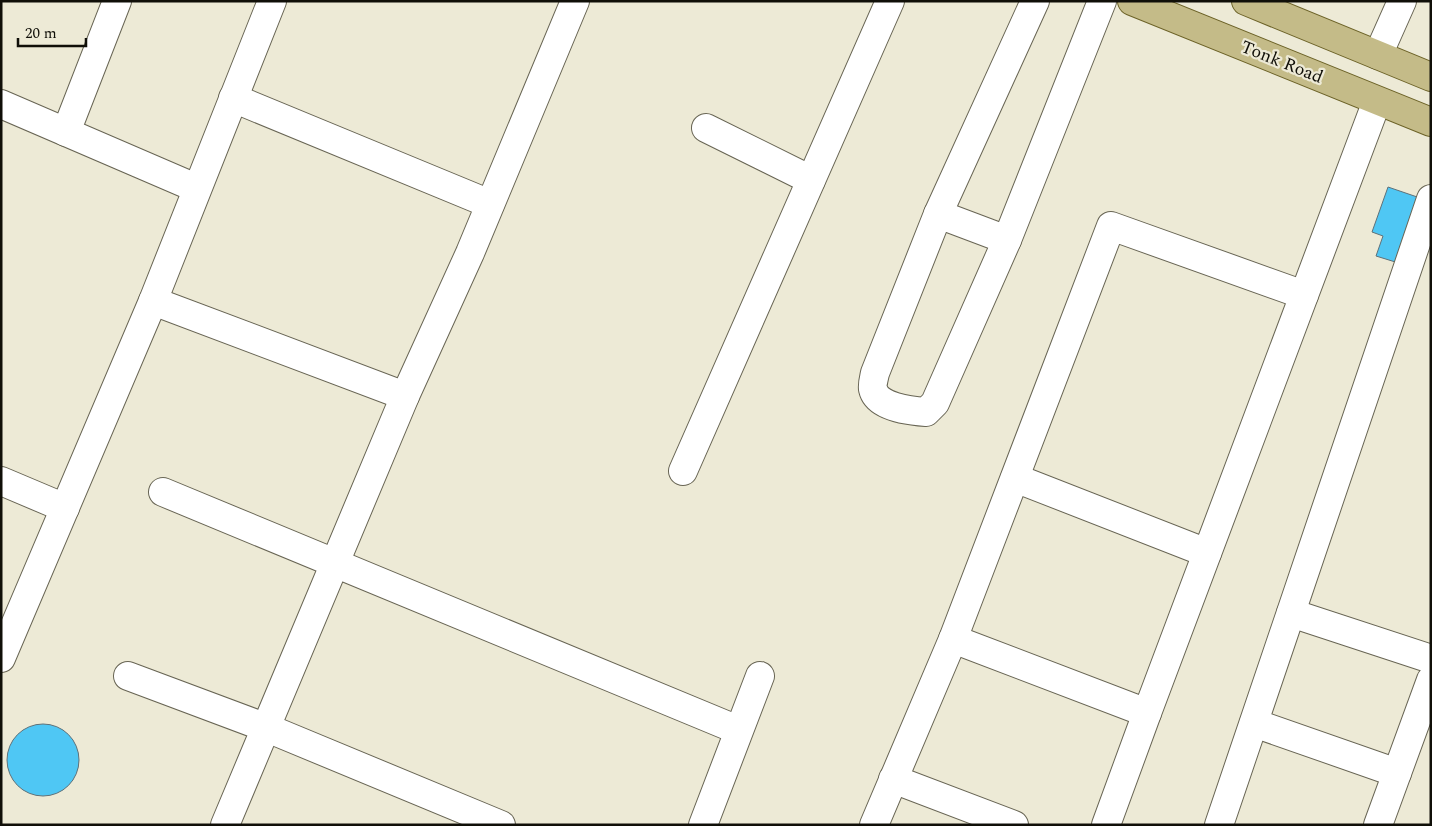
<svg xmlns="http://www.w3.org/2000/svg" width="1432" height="826" viewBox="0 0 1432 826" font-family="Spectral,serif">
<rect width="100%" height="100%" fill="#edead6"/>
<g fill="#4fc7f4" stroke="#5e7179">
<path d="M1388,187l38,13 -21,65 -29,-9 7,-20 -11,-4z"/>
<circle cx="43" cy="760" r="36"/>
</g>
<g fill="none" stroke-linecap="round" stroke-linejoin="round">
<g stroke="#686554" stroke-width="30">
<g id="minor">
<path d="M1035,1l-97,213 -63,159c-1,5 -3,12 -2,16 4,18 37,22 53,23l9,-9 72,-163 95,-239"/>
<path d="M1378,55l24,-54"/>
<path d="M233,98l257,106"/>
<path d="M1,104l195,84"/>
<path d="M706,128l105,52"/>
<path d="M66,132l51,-131"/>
<path d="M938,214l69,26"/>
<path d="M153,301l252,95"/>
<path d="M683,471l207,-470"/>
<path d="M1015,478l192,75"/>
<path d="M1,481l64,27"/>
<path d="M163,492l575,238"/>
<path d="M1291,613l140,46"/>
<path d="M953,639l194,74 230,-612"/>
<path d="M1,658l152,-357 119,-300"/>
<path d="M128,676l139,52 234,97"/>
<path d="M1254,723l143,50"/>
<path d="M893,779l121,46"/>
<path d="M225,825l180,-429 65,-143 105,-252"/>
<path d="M703,825l57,-149"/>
<path d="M874,825l79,-186 158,-413 193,69"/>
<path d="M1106,825l41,-112"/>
<path d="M1219,825l212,-626"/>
<path d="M1378,825l53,-145"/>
</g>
</g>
<g stroke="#6c6227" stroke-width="30">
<g id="major">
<path d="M1132,1l299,121"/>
<path d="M1246,1l185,76"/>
</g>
</g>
<use href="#minor" stroke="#fff" stroke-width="28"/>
<use href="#major" stroke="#c4bb88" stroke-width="28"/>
</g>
<g text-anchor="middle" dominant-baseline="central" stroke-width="4.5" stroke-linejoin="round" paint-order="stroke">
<g font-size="18" fill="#100f08" stroke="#edead6">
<text transform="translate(1282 62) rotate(22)">Tonk Road</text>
</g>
</g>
<rect width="1432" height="826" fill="none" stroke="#100f08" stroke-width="5"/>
<path d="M18 38v8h68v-8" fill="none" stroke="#100f08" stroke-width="2.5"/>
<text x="25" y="38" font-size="15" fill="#100f08" stroke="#edead6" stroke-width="4" paint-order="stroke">20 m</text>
</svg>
